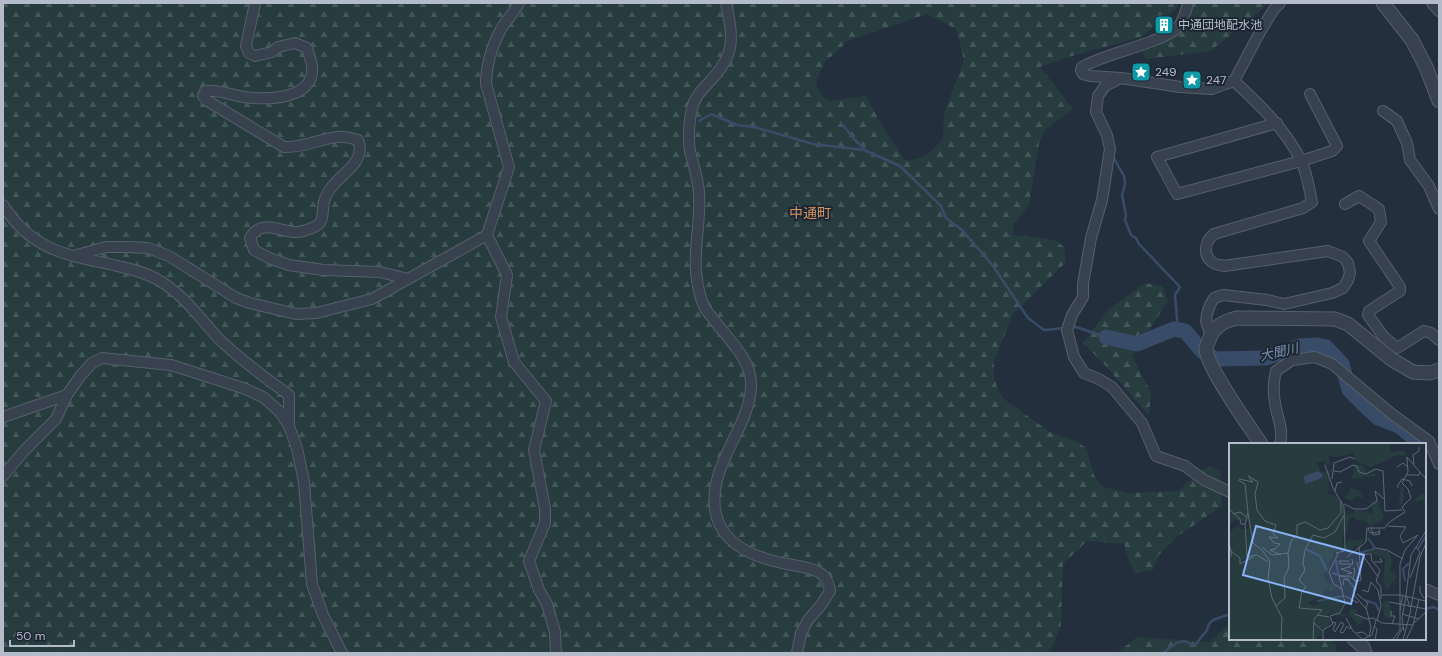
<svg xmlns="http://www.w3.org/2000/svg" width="1442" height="656" viewBox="0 0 1442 656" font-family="'DM Sans','Noto Sans JP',sans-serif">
<defs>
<pattern id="forest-firs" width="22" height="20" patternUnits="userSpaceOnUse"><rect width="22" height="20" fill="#263c3f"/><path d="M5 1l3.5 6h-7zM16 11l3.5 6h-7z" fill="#435659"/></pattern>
</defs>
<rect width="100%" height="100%" fill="#242f3e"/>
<g fill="url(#forest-firs)" fill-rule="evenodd">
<path d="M3,3h1174l1,4 -37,30 -73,20 -28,10 33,42 -28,21 -6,13 -10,62 -16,20v10l42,5 9,7 2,15 -53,52 -19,47v16l4,13 7,10 45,32 28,10 8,6 8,27 9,12 25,6 50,-2 30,-25 12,4 2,36 -47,32 -17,18 -5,14 -18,3 -7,-15 -4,-14 -37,-3 -24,23 -2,61 -9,22 -7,6h-1042zM927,14l29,15 8,31 -20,53 -1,26c-13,13 -18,21 -38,21l-23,-34 -16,-31c-7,2 -14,3 -22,4 -15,3 -20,2 -28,-13l2,-9 7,-15 23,-21z"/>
<path d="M1188,3h80l-17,16 -41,32 -64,8 -6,-13 39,-20z"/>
<path d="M1145,283l17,3 6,15 -36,55 19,37 -2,22 -46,-52 -20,-20 24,-32z"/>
<path d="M1230,624v15h98l8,5v9h-219l20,-16 72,5z"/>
</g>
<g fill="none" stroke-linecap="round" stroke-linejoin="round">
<g stroke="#394c67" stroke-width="2.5">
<path d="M699,121l12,-7 26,11 17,2 59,17 51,6 36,16 41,40 5,12 16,12 31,36 35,52 16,12 21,-2"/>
<path d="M843,125l11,14 10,10"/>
<path d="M1112,155l12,21 1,8 -3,11 4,20 -1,5 6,15 5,3 3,6 41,43 -5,8 3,35"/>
<path d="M1070,328l6,-1 30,10"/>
<path d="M1425,609l9,-2 5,3"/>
<path d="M1163,653l13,-10 9,-2 8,4 3,-1 11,-14 2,-6 4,-4 17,-6"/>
</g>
<path stroke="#394c67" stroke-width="15" d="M1106,337l31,7 37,-15 11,2 18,21 13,7 50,-1 34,-12 15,-1 11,2 16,17 7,26 12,12 17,16 21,8 22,18"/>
<g stroke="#565f6c" stroke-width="12">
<g id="minor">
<path d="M255,3l-9,43 3,7 6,3 17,-4 6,-5 17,-4 12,5c2,6 4,12 5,18 4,34 -46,34 -68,31 -13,-2 -26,-8 -39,-6l-2,5 3,4 78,47c19,1 35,-8 53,-10 7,-1 14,1 21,3 9,21 -17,34 -27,48 -3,4 -6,9 -7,14 -2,6 0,15 -4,21 -3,3 -10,6 -14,7 -19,9 -42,-16 -56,8l4,12 15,8 20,7 34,5 57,2 28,7"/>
<path d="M726,3c7,34 10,51 -15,77 -8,9 -17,17 -19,29 -3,11 -4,31 -2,42 3,13 8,27 9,41 2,27 -5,53 -3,80 1,9 4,26 8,34 2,5 7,10 10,14 15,20 38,40 37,66 -1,41 -42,78 -36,123 5,36 40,49 72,55 10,2 24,3 33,9 7,4 8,10 10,18l-9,14 -13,15 -7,13 -4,20"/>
<path d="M1188,3c-2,8 -4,16 -9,23 -7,8 -18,12 -27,15 -22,9 -50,15 -70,26l-1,3 2,4 7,2 31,2 59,9 32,2 13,-5 9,-3 26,-49 14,-23 6,-6"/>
<path d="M1432,3l7,8"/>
<path d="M1121,78l-16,8 -7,10 -2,16 11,23 3,14 -8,51 -11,38 -8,46v13l-11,18 -5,15 7,27 10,16 15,6 13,8 30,36 14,33 29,10 19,14 26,12"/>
<path d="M1383,111l14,10 10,22 3,17 19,26 10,23"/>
<path d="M1277,123l-120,34 20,37 124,-33 31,-10 5,-5 -27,-52"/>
<path d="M1345,204l14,-8 20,13 2,13 -12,19 31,46v4l-31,20 -1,4 16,22 13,11 27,-17 7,2 8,7"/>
<path d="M3,205c28,45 63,50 111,60 15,4 32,7 46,16 25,15 39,36 58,57 22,21 47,40 71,57v31"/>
<path d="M487,235l20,40 -6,42 13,45 32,39 -12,49 11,59v14l-16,38 10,29 8,14 8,28 1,21"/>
<path d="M73,256l33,-9h21l21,1 21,8 67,42 14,5 46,11 20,-1 56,-14 115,-64 22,-68 -23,-83c0,-20 6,-38 15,-55 6,-9 13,-17 18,-26"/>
<path d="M1211,336l-5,-15 1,-7 3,-9 4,-7 9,-3 44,5 17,4 48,-11 11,-5 5,-8 2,-7 -2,-10 -5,-6 -15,-6 -104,15c-2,-1 -7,-1 -9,-2 -13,-7 -11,-22 -1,-30l89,-26 9,-6c-3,-14 -5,-29 -11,-42 -17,-32 -41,-55 -67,-79"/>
<path d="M3,417l64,-22"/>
<path d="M1280,444c4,-15 -3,-26 -5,-41 -2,-11 -2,-21 1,-32l16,-11 23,-3 17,7 60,50 37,27 10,23"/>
<path d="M3,476l20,-24 33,-33 11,-24 14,-20 11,-12 10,-5 69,7 72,23 20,9 17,15 9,14 8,22 7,34 8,102 11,31 19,38"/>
<path d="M1425,589l14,6"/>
</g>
</g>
<g stroke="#565f6c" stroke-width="15">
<g id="tertiary">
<path d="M1383,3l29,37 14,27 13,34"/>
<path d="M1261,444c-11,-17 -56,-79 -55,-96 0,-2 3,-6 3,-8 5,-14 15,-19 28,-22l98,1 13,5 43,35 22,13 17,1 9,-3"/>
<path d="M1354,639l9,8 2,6"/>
</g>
</g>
<use href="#minor" stroke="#38414e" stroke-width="10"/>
<use href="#tertiary" stroke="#38414e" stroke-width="13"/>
</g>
<defs>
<g id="building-square" transform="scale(1)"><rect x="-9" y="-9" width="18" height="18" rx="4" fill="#0f9aa8" stroke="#1d2633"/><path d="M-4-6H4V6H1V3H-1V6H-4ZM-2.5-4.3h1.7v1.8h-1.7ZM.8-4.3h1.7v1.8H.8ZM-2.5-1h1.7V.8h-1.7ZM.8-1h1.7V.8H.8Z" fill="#fff"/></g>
<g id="sight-square" transform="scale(1)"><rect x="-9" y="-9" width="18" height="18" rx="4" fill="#0f9aa8" stroke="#1d2633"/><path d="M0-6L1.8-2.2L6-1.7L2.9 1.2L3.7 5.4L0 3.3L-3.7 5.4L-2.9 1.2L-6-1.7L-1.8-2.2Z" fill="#fff"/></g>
</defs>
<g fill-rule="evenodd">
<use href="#building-square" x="1164" y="25"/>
<use href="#sight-square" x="1141" y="72"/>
<use href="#sight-square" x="1192" y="80"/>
</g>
<g text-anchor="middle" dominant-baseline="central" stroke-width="4" stroke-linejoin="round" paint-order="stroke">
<g font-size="12" fill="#b4bcc9" stroke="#1d2633" text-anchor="start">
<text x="1178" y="25">中通団地配水池</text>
<text x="1155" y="72">249</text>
<text x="1206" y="80">247</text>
</g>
<g font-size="13" font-style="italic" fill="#7c92b1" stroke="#1d2633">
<text transform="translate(1279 352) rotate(-13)">大聞川</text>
</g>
<g font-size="14" fill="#d59563" stroke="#1d2633">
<text x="810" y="213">中通町</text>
</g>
</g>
<g transform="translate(1229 443)">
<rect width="197" height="197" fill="#242f3e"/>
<path d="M0,0h163l-3,4 3,5 13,-1v5l-7,-1 -27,12 -15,-6 -3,-8 -16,4 -9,-2 2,9 -4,1 -2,-4 -8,2 5,9 9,-1 -2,23 9,3 10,17 7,-1 1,-4 18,5 -2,-14 10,2 -2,5 5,8 -4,7 -10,4 -4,-5 -9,-1 -4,-4 -4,4 -3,14 -4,2 2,14 -11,2 1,4 -7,8 3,3 -7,8 6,9 8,1v3l-6,4 -5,-4 -4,7 -14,8 6,3 14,-10 11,1 4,4 -3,12 9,3 1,-8 8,2 -3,4 9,4 -2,6h-4l-6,-7 -24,-3 3,8 -6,7 -5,-2 2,9 -6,1 3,3h-90v-108l10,-7 2,5 8,-2 -1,-6 -7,-2h-6l-6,5zM89,28l5,3 -1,4 -10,4h-8l7,-9zM129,22l5,1 5,9 7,-2 1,3 -25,3 3,-9 -1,-4zM172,41l3,3 -1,17 -4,2zM121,45l9,2 5,9 -7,-3 -5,4h-5l-3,-4 5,-3zM197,50l-1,14 -2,-7 -10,2 7,-8zM120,96h3l-1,2 15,-2 -6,7 -6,-1 -2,6 -11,2zM151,106l9,3 3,9 -2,9 7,6 -10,14 -4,-9 2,-23 -18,-6zM159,157l5,14 -2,5 -7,-2 -2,-14z" fill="#263c3f" fill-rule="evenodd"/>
<path d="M89,28l5,3 -1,4 -17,6 -1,-8z" fill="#394c67"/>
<path fill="none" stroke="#394c67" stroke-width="2" d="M139,95l7,10M77,106l14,7 7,15M189,106l8,-13M131,110l16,-5M107,117l2,14M103,130l16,5 1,3M176,138l-2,-12 6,-6M136,157l11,4 3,7M88,158l26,-5"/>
<path fill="none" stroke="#5e6776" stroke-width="1" d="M185,21l-1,-9 6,-4v-4M96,22l8,23 11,19 1,41 -1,3 -8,2 2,1 -9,18 4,11 10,7M168,24l6,-4 5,4M105,28l6,1 13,-7 4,1 2,6 7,2 10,-5 7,2 2,40 17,-1M178,32h12l1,-3M10,36l14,3 -5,-6 10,6 -3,12 2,16 8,11 11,4 -3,9 5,4 -9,-1 5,6 6,1 -5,5 -5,1 11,5M103,36l2,-16 16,-6 5,2M9,37l7,4 3,28 -3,12M169,45v-3l4,-6 8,2 2,5M106,48l2,-8 5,-1M115,61l10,5h12l11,-8 -2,-10 9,8M0,66l11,10 1,5h4l2,33 10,-2 11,7M19,70l5,30 9,7 8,11 -2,17 4,20 10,20 -1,22M4,71l7,-2 7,5M159,83l18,1 -6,9 3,7 15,-8M142,84l2,8 7,-1 -1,-5M139,85l2,5 9,-1M0,100l3,12 -3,2M33,104l10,8 16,-2M147,105l11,2 16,9M1,107l10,8v6l13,-7M130,111h12l1,7 8,9 -4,11 5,6v12M133,111l16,23M118,114l19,-15 1,-14h18l3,-5 17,-11 -3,-5 9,-9 -3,-9 -6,-6 6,-11 -1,-15 19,22M120,118h-10l1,3h10M128,119l3,12M145,119h8l-2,-4M124,125l2,1 -2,10 5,3M118,131l5,-1 -11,-4 9,-2v-3h3l-1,-5M181,135l10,-26 -4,-5M114,142l1,-6 4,1 6,7v8l12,14M191,143v6l4,6M133,147l6,2 3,-10 7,8 3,16 -4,14M128,151l11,9 -2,4 5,21 -2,8M153,152h19l24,6M116,153l13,7M160,159l37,7M47,163l9,-8 -1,-20 5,-11 -1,-14 3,-12 6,-7v-9l8,-3 15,8 8,-2 13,-15v-12M182,164l9,-50 6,-14M93,167l-23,-2 3,-17 4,-4 -7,-7 6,-10 -2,-7 2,-13 8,-15 11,3 11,-6 9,-17M162,168v5h4l-3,8M171,168l3,-16M126,171l12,5 6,-1 9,5 31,2M173,171l17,5M88,172l12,2M117,175l7,13 9,8M103,179l4,1 -3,6 2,3 6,-10 3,2 -4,8 3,1 4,-7 3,3 1,-4M85,180l9,8M185,180l12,-11M145,183l3,3 -2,11M175,188l-2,-13 4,-22M127,190l7,-1 5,4M84,197l1,-21 8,-9M94,197v-10l10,-6 -3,-8 10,-3 5,-10 -6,-27h11l6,6 5,-2 -2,-33M132,197l11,-5 4,-15M163,197l8,-10v-66l5,-14 13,-15M167,197l7,-13M174,197l8,-30 -5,-15 5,-40 15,-24M177,197l7,-15 6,-26"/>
<path fill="#8ab4f8" fill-opacity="0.15" stroke="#8ab4f8" stroke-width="2" d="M27,83l108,29 -13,49 -108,-29z"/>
<rect width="197" height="197" fill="none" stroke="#b4bcc9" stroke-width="2"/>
</g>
<rect width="1442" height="656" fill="none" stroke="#b4bcc9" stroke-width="8"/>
<path d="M10 640v6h64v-6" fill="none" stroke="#b4bcc9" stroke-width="2"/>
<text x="16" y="640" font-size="12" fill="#b4bcc9" stroke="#1d2633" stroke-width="3" paint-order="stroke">50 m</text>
</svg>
